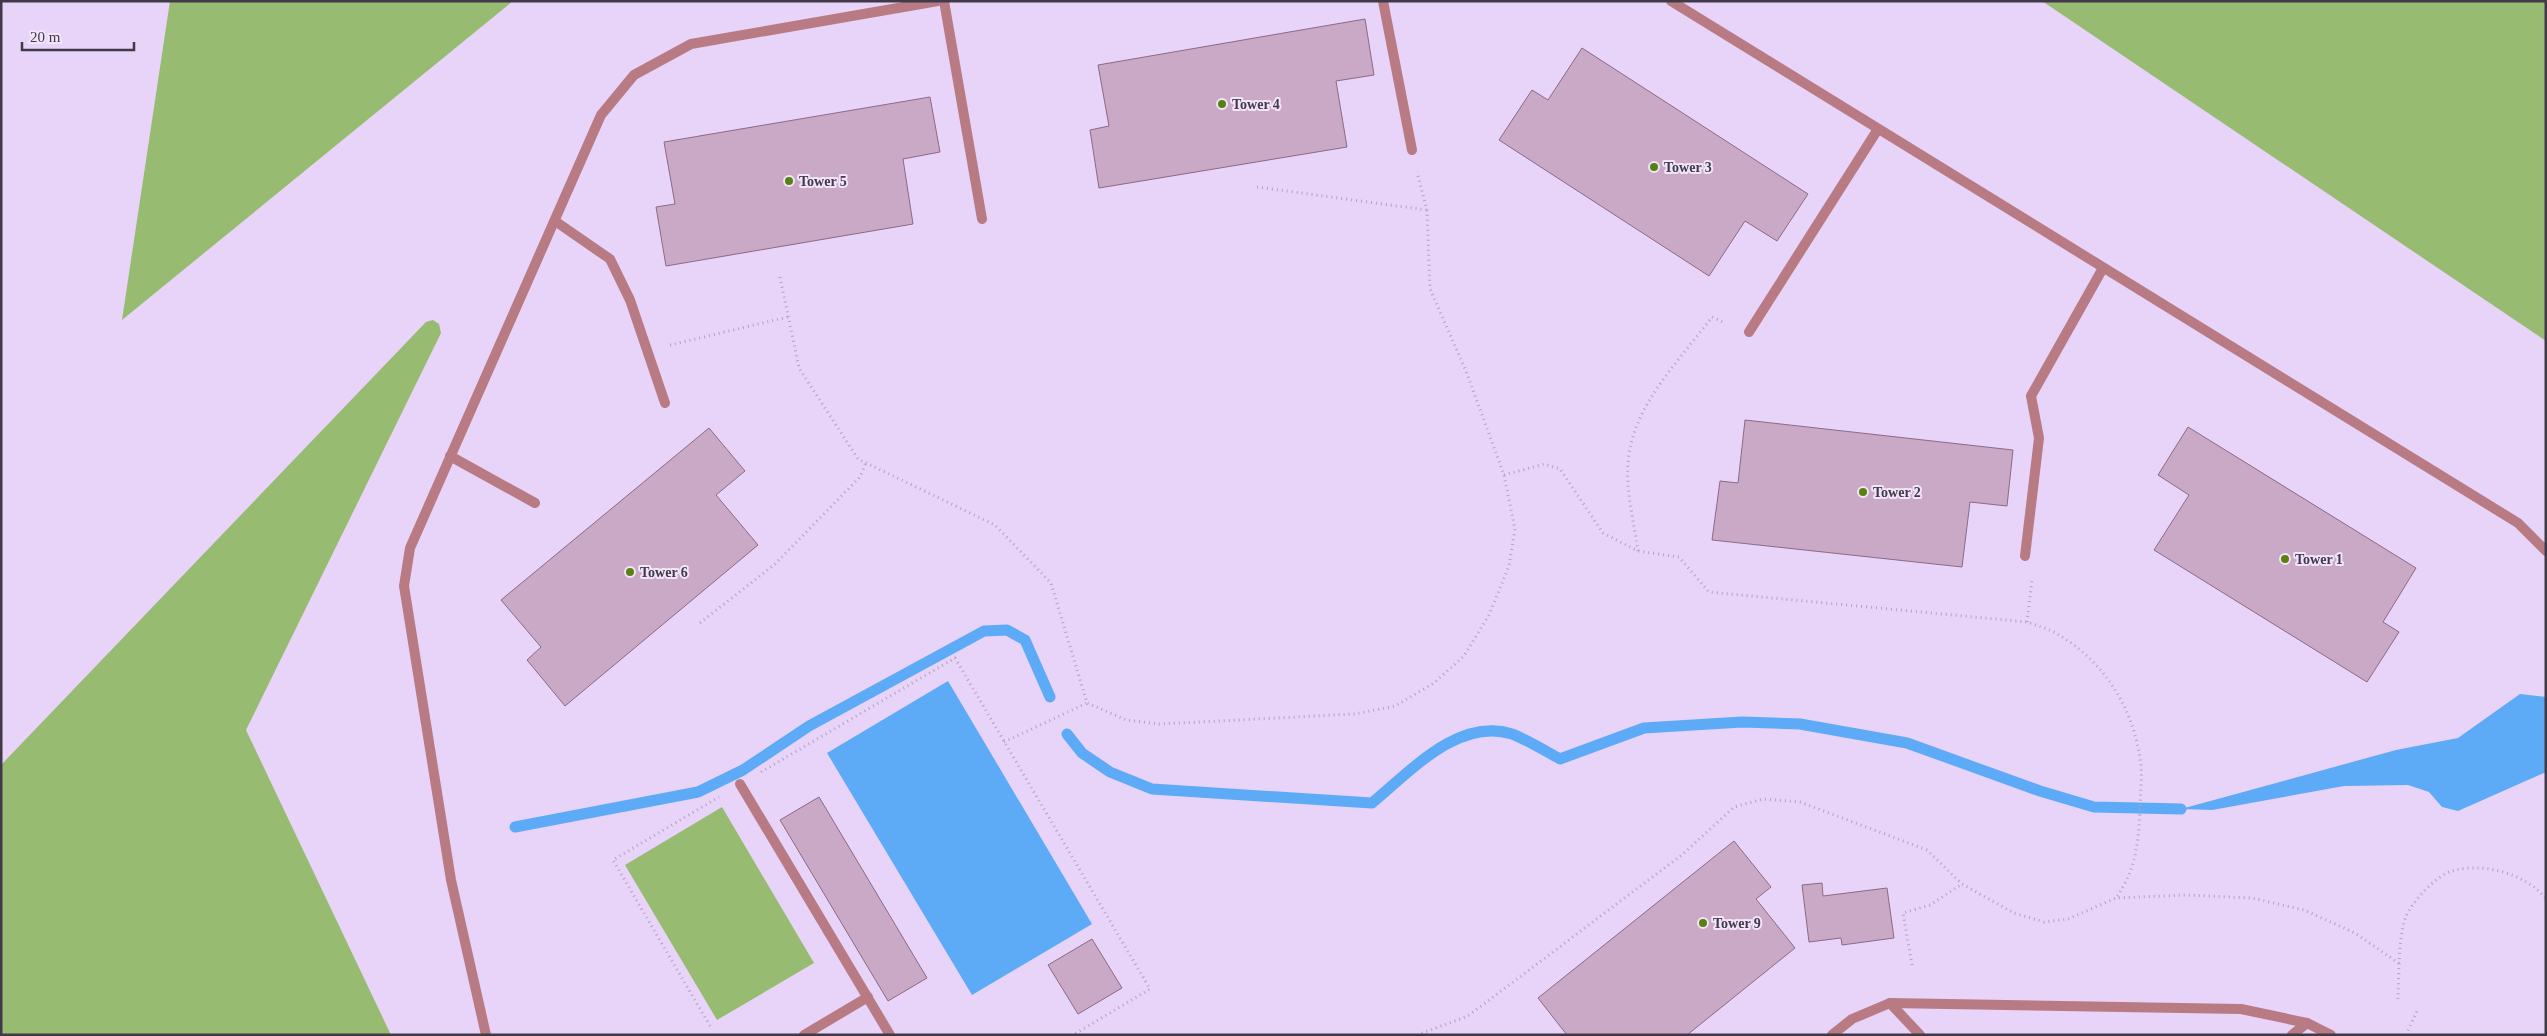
<svg xmlns="http://www.w3.org/2000/svg" width="2547" height="1036" viewBox="0 0 2547 1036" font-family="Georgia,serif">
<rect width="100%" height="100%" fill="#e8d3f9"/>
<g fill="#97bb71">
<path d="M170,1h343l-391,319z"/>
<path d="M2042,1h504v340z"/>
<path d="M433,320l6,4 2,9 -195,397 145,305h-390v-270l425,-443z"/>
<path d="M722,807l92,156 -97,57 -92,-155z"/>
</g>
<g fill="#5daaf6">
<path d="M948,681l144,243 -120,71 -145,-242z"/>
<path d="M2520,694l26,3v75l-88,39 -16,-4 -13,-15 -21,-7 -64,1 -132,24 -31,-1 215,-59 62,-12z"/>
</g>
<g fill="none" stroke-linecap="round" stroke-linejoin="round">
<g stroke="#5daaf6" stroke-width="11">
<path d="M1067,734l15,19 28,19 42,17 220,14c38,-31 86,-86 140,-69 16,6 33,17 48,25l84,-31 98,-6 58,2 107,19 133,48 54,16 87,2"/>
<path d="M515,827l183,-35 45,-22 66,-44 175,-95 23,-1 18,10 25,57"/>
</g>
</g>
<g fill="#caa9c6" stroke="#8a6b86">
<path d="M1365,19l9,56 -38,6 11,66 -248,41 -9,-58 19,-4 -11,-61z"/>
<path d="M1582,48l226,146 -31,47 -32,-20 -36,55 -210,-136 33,-50 16,10z"/>
<path d="M930,97l10,55 -37,7 10,65 -247,42 -10,-59 19,-3 -11,-62z"/>
<path d="M1745,420l268,30 -6,56 -37,-4 -8,65 -250,-27 8,-59 18,2z"/>
<path d="M2188,427l228,141 -33,54 16,10 -32,50 -213,-132 35,-55 -31,-20z"/>
<path d="M709,428l36,43 -29,24 42,50 -193,161 -38,-46 14,-13 -40,-47z"/>
<path d="M819,797l108,181 -39,23 -108,-181z"/>
<path d="M1734,841l37,46 -15,12 39,49 -108,87h-120l-29,-37z"/>
<path d="M1822,883l1,13 64,-8 7,50 -52,7 -1,-7 -32,4 -7,-57z"/>
<path d="M1092,939l30,49 -44,26 -30,-49z"/>
</g>
<g fill="none" stroke-linecap="round" stroke-linejoin="round">
<g stroke="#b3a2c1" stroke-width="3" stroke-dasharray="1 4" stroke-linecap="butt">
<path d="M1257,187l170,23"/>
<path d="M780,277l19,91 59,91 137,66 56,58 36,120 39,17 33,4 196,-10 40,-8 39,-23 30,-27 25,-41 20,-49 6,-37 -11,-54 -38,-104 -36,-82 -3,-79 -10,-38"/>
<path d="M670,345l118,-28"/>
<path d="M1504,475l40,-11 16,5 43,64 35,18 41,6 30,35 318,30c11,4 23,7 32,13 45,27 73,71 81,123 3,17 0,36 0,53 -2,34 -4,58 -24,87"/>
<path d="M1638,551c-4,-28 -12,-59 -10,-87 3,-57 52,-104 84,-147l13,6"/>
<path d="M2027,622l5,-42"/>
<path d="M700,623l75,-59 85,-87 6,-14"/>
<path d="M1004,742l83,-39"/>
<path d="M761,772l194,-114 195,331 -77,46"/>
<path d="M1912,965l-9,-52 27,-8 32,-21"/>
<path d="M2398,999c1,-24 0,-57 7,-80 5,-15 31,-44 47,-48 30,-9 74,2 94,28"/>
<path d="M710,1026l-97,-166 106,-63"/>
<path d="M1417,1035l51,-19 215,-162 51,-47 29,-8 37,3 127,48 35,34 52,29 30,9 24,-3 48,-21 70,-3 66,3 52,12 51,23 45,31"/>
<path d="M2406,1035l11,-24"/>
</g>
<g stroke="#b87b84" stroke-width="10">
<path d="M944,1l38,218"/>
<path d="M1383,1l29,149"/>
<path d="M1671,1l847,522 28,28"/>
<path d="M555,221l55,38 20,41 35,103"/>
<path d="M1749,332l129,-203"/>
<path d="M450,456l85,47"/>
<path d="M2025,556l14,-118 -8,-42 72,-128"/>
<path d="M740,784l150,251"/>
<path d="M1890,1003l30,32"/>
<path d="M486,1035l-35,-155 -47,-294 6,-38 191,-433 33,-40 57,-31 247,-43"/>
<path d="M804,1035l64,-38"/>
<path d="M1832,1035l20,-16 38,-16 351,6 66,14 24,12"/>
<path d="M2292,1035l15,-12"/>
</g>
</g>
<g fill="#56820d" stroke="#f1e4fb" stroke-width="2">
<circle cx="1222" cy="104" r="5"/>
<circle cx="1654" cy="167" r="5"/>
<circle cx="789" cy="181" r="5"/>
<circle cx="1863" cy="492" r="5"/>
<circle cx="2285" cy="559" r="5"/>
<circle cx="630" cy="572" r="5"/>
<circle cx="1703" cy="923" r="5"/>
</g>
<g text-anchor="middle" dominant-baseline="central" stroke-width="4" stroke-linejoin="round" paint-order="stroke">
<g font-size="14" font-weight="bold" fill="#413948" stroke="#f1e4fb" text-anchor="start">
<text x="1232" y="104">Tower 4</text>
<text x="1664" y="167">Tower 3</text>
<text x="799" y="181">Tower 5</text>
<text x="1873" y="492">Tower 2</text>
<text x="2295" y="559">Tower 1</text>
<text x="640" y="572">Tower 6</text>
<text x="1713" y="923">Tower 9</text>
</g>
</g>
<rect width="2547" height="1036" fill="none" stroke="#413948" stroke-width="5"/>
<path d="M22 42v8h112v-8" fill="none" stroke="#413948" stroke-width="2.5"/>
<text x="30" y="42" font-size="15" fill="#413948" stroke="#f1e4fb" stroke-width="4" paint-order="stroke">20 m</text>
</svg>
